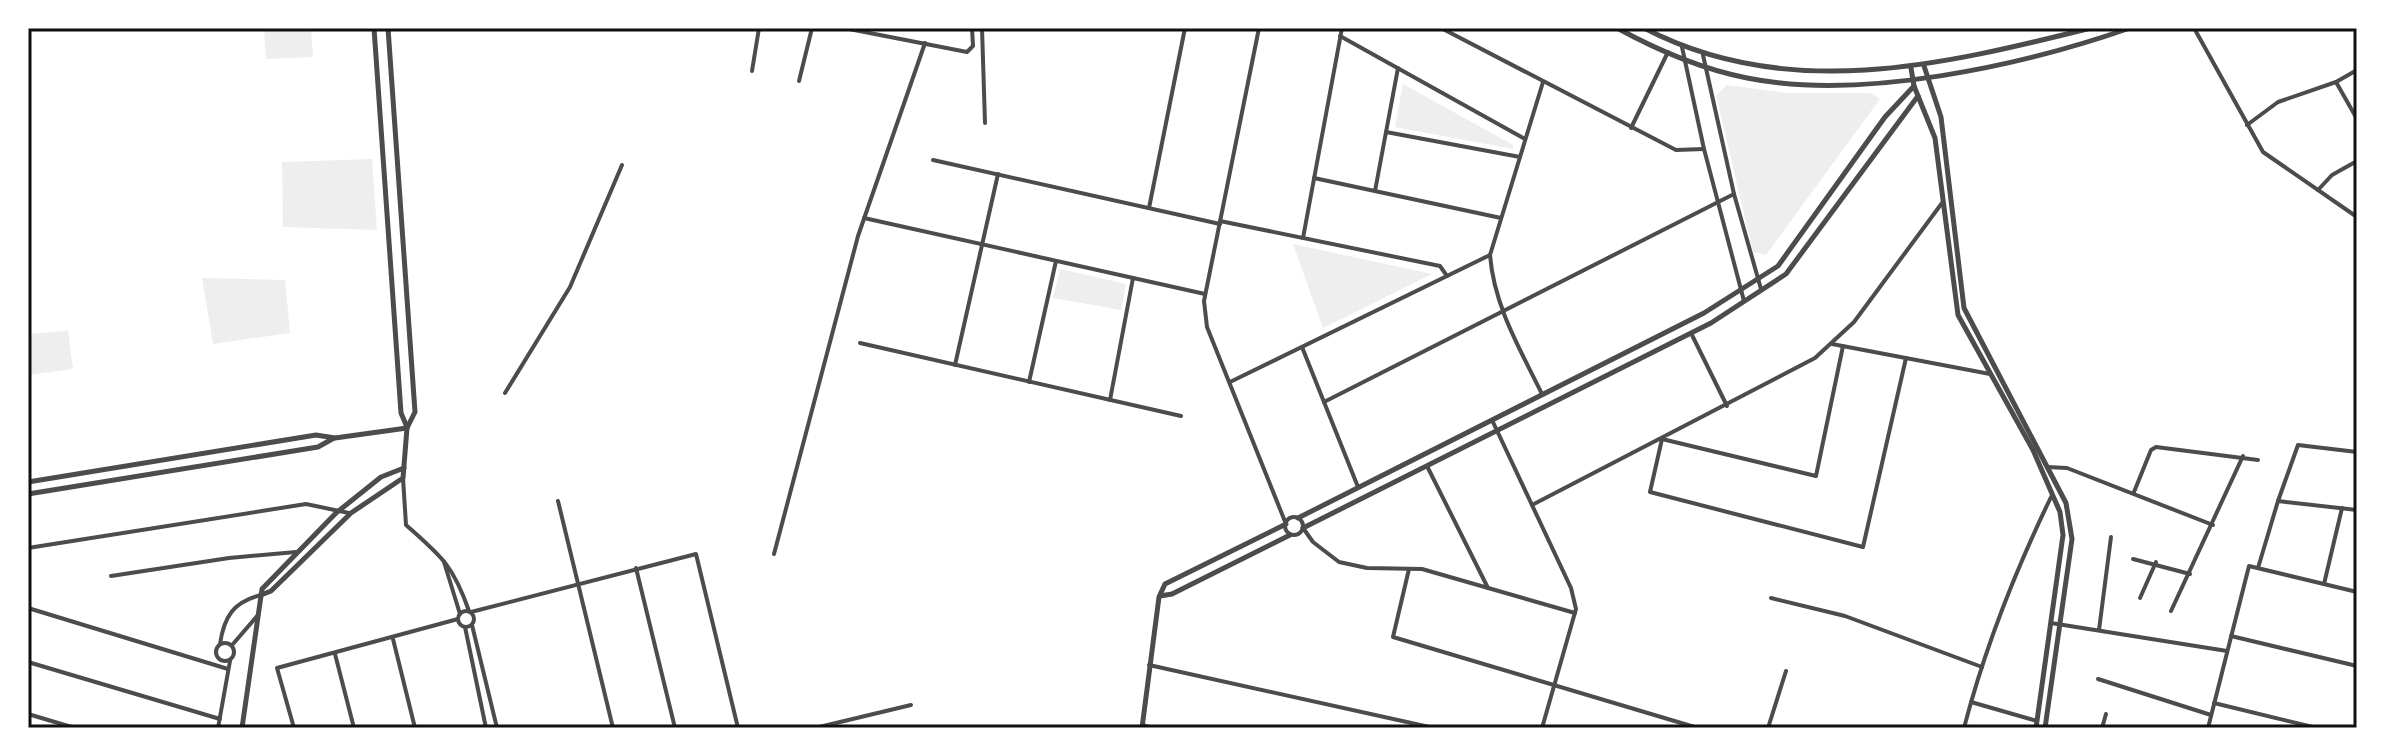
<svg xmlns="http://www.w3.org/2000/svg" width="2385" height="756" viewBox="0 0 2385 756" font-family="'DM Sans',sans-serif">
<rect width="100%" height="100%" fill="#fff"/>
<g fill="#eee">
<path d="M264,28h47l2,29 -47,2z"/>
<path d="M1403,84l110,61v4l-118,-22z"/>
<path d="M1727,85l61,8h82l10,6 -114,156 -13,-3 -37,-157z"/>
<path d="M372,159l5,71 -94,-3 -1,-65z"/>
<path d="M1293,244l139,30 -109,54z"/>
<path d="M1060,269l66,15 -5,26 -68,-12z"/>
<path d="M202,278l83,2 5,53 -77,11z"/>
<path d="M68,331l5,38 -45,6v-41z"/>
</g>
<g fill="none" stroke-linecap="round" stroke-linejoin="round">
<g stroke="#4c4c4c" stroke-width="4">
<path d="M844,28l123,24 6,-6 -1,-18"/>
<path d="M982,28l3,95"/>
<path d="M1259,28l-55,273 3,26 79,197"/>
<path d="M1441,28l235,122 28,-1"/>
<path d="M2194,28l69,124 94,65"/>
<path d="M1340,36l185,103"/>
<path d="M1682,47l22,102 40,152"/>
<path d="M1703,55l31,139 27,95"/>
<path d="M2357,70l-21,12 21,37"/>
<path d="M752,71l7,-43"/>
<path d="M799,81l13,-53"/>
<path d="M2247,125l31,-23 58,-20"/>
<path d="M1631,128l37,-76"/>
<path d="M1386,132l134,25"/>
<path d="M933,160l287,64"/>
<path d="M1314,178l187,40"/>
<path d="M2318,190l14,-15 25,-14"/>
<path d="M1375,191l23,-123"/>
<path d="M1149,208l36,-180"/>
<path d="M864,218l341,76"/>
<path d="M1220,221l220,45 7,10"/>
<path d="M1303,238l39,-210"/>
<path d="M1691,333l36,73"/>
<path d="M860,343l321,73"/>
<path d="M1832,344l158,30"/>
<path d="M1843,346l-27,130 -154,-37 -12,53 213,55 43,-189"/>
<path d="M1302,347l56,140"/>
<path d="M955,365l43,-191"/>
<path d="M1029,382l27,-121"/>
<path d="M1230,382l260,-127"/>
<path d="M505,393l65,-106 52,-122"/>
<path d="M1542,394c-22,-45 -48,-88 -52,-139l53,-173"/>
<path d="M1110,400l23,-122"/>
<path d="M1324,402l410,-208"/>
<path d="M1492,420l79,168 5,21 -34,119"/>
<path d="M1427,466l61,122"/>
<path d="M2047,467l20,1 146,57"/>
<path d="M403,478l3,47c36,32 47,40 63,86"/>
<path d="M2134,492l17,-42 5,-3 102,13"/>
<path d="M558,501l55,227"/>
<path d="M2278,501l20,-56 59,7"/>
<path d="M1532,505l283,-147 39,-36 88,-119"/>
<circle cx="1294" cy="526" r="9"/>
<path d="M1303,528l10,14 26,20 28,6 55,1 153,44"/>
<path d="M28,548l278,-44 43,9"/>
<path d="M774,554l84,-318 67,-193"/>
<path d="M2133,559l57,15"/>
<path d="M444,562l16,52"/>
<path d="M636,568l39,160"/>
<path d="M2258,568l20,-67 79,9"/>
<path d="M1409,569l-16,68 305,91"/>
<path d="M111,576l118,-18 67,-6"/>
<path d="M2324,584l18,-76"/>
<path d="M1771,598l74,18 137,51"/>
<path d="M2140,598l16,-36"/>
<path d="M28,608l200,61"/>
<circle cx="466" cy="619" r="8"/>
<path d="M2171,611l72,-155"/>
<path d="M471,612l225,-58 42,174"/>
<path d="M2051,623l176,28"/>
<path d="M472,625l25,103"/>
<path d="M465,627l21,101"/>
<path d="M2099,630l12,-93"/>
<path d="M2231,636l126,30"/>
<path d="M393,639l22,89"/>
<circle cx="225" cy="652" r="9"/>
<path d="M220,644c4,-27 13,-42 41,-49"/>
<path d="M233,644l25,-29"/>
<path d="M335,654l19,74"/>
<path d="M28,662l192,57"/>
<path d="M1149,665l285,63"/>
<path d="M2098,679l113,36"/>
<path d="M1971,702l66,19"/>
<path d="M2214,703l103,25"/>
<path d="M28,714l47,14"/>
<path d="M1142,725l11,3"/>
<path d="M218,728l12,-67"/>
<path d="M294,728l-17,-60 181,-49"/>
<path d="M815,728l96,-23"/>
<path d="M1768,728l18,-57"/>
<path d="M1964,728c21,-81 52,-159 88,-233"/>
<path d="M2102,728l4,-14"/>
<path d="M2208,728l41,-162 108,26"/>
</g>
<g stroke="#4c4c4c" stroke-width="5">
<path d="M374,28l27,385 6,14"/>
<path d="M1617,28c40,22 85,41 130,50 114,23 274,-12 383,-50"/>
<path d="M1644,28c143,75 299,37 447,0"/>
<path d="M1924,66l17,51 23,191 102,195 6,36 -27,189"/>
<path d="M1911,68l3,18 21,52 23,177 75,135 27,62 3,23 -27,193"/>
<path d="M28,482l288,-47 19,3 72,-10"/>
<path d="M28,494l290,-47 16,-9"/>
<path d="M1298,518l406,-205 74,-47 107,-149 29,-31"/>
<path d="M1303,528l408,-205 75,-49 132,-178"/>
<path d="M261,595l10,-4 80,-78 52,-35 4,-50 8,-16 -27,-384"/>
<path d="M1160,596l12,-2 118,-59"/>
<path d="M242,728l20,-139 74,-76 45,-36 23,-9"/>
<path d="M1142,728l17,-131 6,-13 121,-60"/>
</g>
</g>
<rect width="2385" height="756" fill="none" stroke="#ffffff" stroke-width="60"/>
<rect x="30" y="30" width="2325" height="696" fill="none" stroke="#111" stroke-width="3"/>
</svg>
